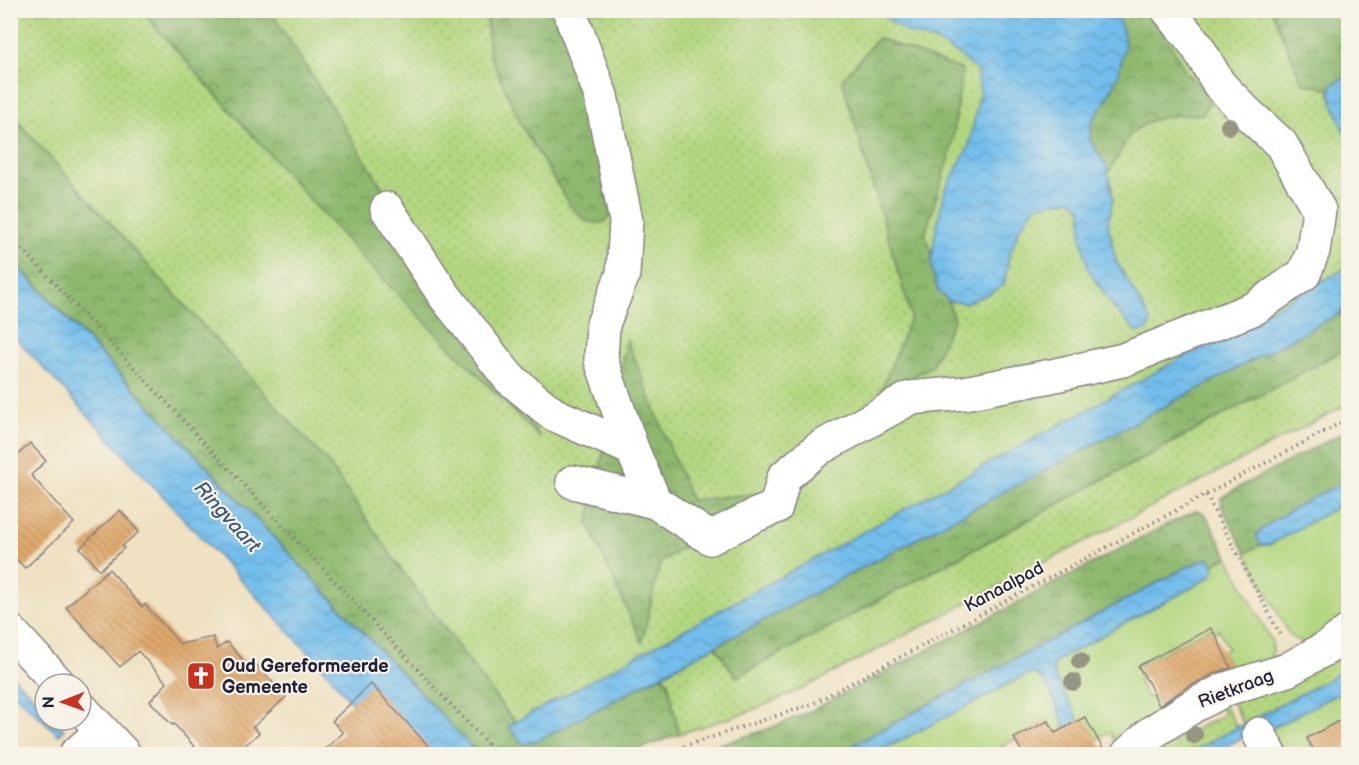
<svg xmlns="http://www.w3.org/2000/svg" width="1359" height="765" viewBox="0 0 1359 765" font-family="'Balsamiq Sans',sans-serif">
<defs>
<pattern id="grass-dots" width="8" height="8" patternUnits="userSpaceOnUse" patternTransform="scale(1.5)"><rect width="8" height="8" fill="#b3d780"/><path d="M2 2h.1M6 6h.1" fill="none" stroke="#9ab870" stroke-width="1.8" stroke-linecap="round"/></pattern>
<pattern id="forest-crowns" width="20" height="18" patternUnits="userSpaceOnUse" patternTransform="scale(1.5)"><rect width="20" height="18" fill="#8eb86e"/><path d="M2 6a3 3 0 1 1 6 0M12 15a3 3 0 1 1 6 0" fill="none" stroke="#74955c"/></pattern>
<pattern id="water-waves" width="16" height="10" patternUnits="userSpaceOnUse" patternTransform="scale(1.5)"><rect width="16" height="10" fill="#72bdeb"/><path d="M0 5q4-4 8 0t8 0" fill="none" stroke="#62a2ca"/></pattern>
<pattern id="building-back-hatch" width="6" height="6" patternUnits="userSpaceOnUse" patternTransform="scale(1.5)"><rect width="6" height="6" fill="#dea86b"/><path d="M-1 5l2 2M0 0l6 6M5-1l2 2" fill="none" stroke="#be905e"/></pattern>
</defs>
<rect width="100%" height="100%" fill="#f7f3e8"/>
<filter id="ink" filterUnits="userSpaceOnUse"><feTurbulence type="fractalNoise" baseFrequency=".0167" numOctaves="2"/><feDisplacementMap in="SourceGraphic" scale="12" xChannelSelector="R" yChannelSelector="G"/><feConvolveMatrix kernelMatrix="1 2 1 2 8 2 1 2 1" color-interpolation-filters="sRGB"/></filter>
<filter id="wash" filterUnits="userSpaceOnUse"><feTurbulence type="fractalNoise" baseFrequency=".008" numOctaves="4" result="noise"/><feDisplacementMap in="SourceGraphic" scale="24" xChannelSelector="R" yChannelSelector="G"/><feGaussianBlur stdDeviation="1.35" result="paint"/><feColorMatrix in="noise" values="0 0 0 0 0 0 0 0 0 0 0 0 0 0 0 0 0 1.4 0 .05"/><feComposite in="paint" operator="in"/></filter>
<g filter="url(#wash)">
<rect width="100%" height="100%" fill="#efe1c1"/>
<g fill="url(#grass-dots)" stroke="#6a7c5e" stroke-width="1.5">
<path d="M11,11h1337v76l-9,6 9,24v164l-822,446 -136,-79 -379,-412z"/>
<path d="M1348,348v56l-546,285 -54,23 -69,22 -11,-52 -6,-7 53,-29 22,31z"/>
<path d="M1348,646v23l-104,56 -13,-26z"/>
<path d="M1223,703l15,25 -51,26h-45l23,-18 6,9 25,-16 28,-14 -5,-11z"/>
</g>
<g fill="url(#forest-crowns)" stroke="#586d54" stroke-width="1.5">
<path d="M141,11h130l270,428 -175,-177z"/>
<path d="M486,11h85l22,89 17,117 -7,6 -16,-1 -16,-15 -49,-80 -33,-74z"/>
<path d="M1111,11h26l12,6 13,12 24,44 17,16 6,13 -6,12 -25,1 -26,5 -21,13 -24,42 -1,-10 -16,-25 2,-19 14,-21 14,-78z"/>
<path d="M1272,11h76v64l-15,10 -2,5 -29,-8z"/>
<path d="M878,38l84,32 -10,76 -27,88 29,85 -22,47 -53,30 32,-80 -69,-236z"/>
<path d="M11,114l318,350 69,101 117,158 -6,3 28,15 125,-66 6,7 11,52 -34,13 -16,7h-151l-467,-496z"/>
<path d="M1348,309v39l-612,329 -21,-31z"/>
<path d="M627,340l64,160 75,-7 -106,69 -18,81 -54,-120z"/>
<path d="M1348,430v50l-67,36 -25,19 5,10 -15,8 -24,-45 -1,-10 18,-11z"/>
<path d="M1198,510l8,5 22,42 -15,7 -5,-6 -17,7 -355,189h-146l78,-25 41,-17 355,-186z"/>
</g>
<g fill="#b3d780" stroke="#6a7c5e" stroke-width="1.5" fill-rule="evenodd">
<path d="M1348,501v118l-42,24c-8,-2 -14,-4 -18,-11l-42,-79 15,-8h8z"/>
<path d="M1228,557l44,85 1,9 -4,11 -151,86 -8,-16 -33,17 3,5h-15l-17,-33 -47,26 4,7h-131l117,-60c10,-5 32,-21 43,-20 12,1 24,36 29,46l1,6 18,-1 -28,-50 -1,-9 4,-5 67,-38 62,-32 26,-15 3,-9 -2,-3zM1210,628l2,4v1l7,-3 9,19 -6,3 9,15 -72,39 -5,-11 -6,3 -10,-18 7,-4 -7,-10z"/>
<path d="M1348,688v33l-2,-4 -2,2 -37,19 9,16h-34l-13,-24z"/>
</g>
<g fill="url(#water-waves)" stroke="#4a7093" stroke-width="1.5">
<path d="M881,11h230l9,11 5,20 -6,31 -13,27 -14,21 -2,19 16,25 4,16 3,18 -5,24 8,38 35,60 -3,9 -11,2 -24,-25 -25,-38 -7,-35 1,-25 -11,-10 -35,7 -17,23 -10,27 -5,29 -19,11 -20,7 -16,-2 -11,-10 -7,-27 5,-35 9,-39 24,-44 11,-54 -3,-21 -17,-16 -25,-14 -29,-9 -17,-12z"/>
<path d="M1348,75v67l-18,-47 2,-10z"/>
<path d="M10,258l468,496h-85l-62,-77 -320,-344z"/>
<path d="M1348,267v42l-811,432 -14,3 -15,-18z"/>
<path d="M1348,480v21l-79,44h-8l-5,-10c26,-24 61,-39 92,-55z"/>
<path d="M1208,558l7,9 -3,8 -26,16 -62,32 -67,38 -4,6 1,8 28,50 -14,6 -4,-5 -1,-6c-5,-10 -17,-45 -29,-46 -11,-1 -33,15 -43,20l-117,60h-38l355,-189z"/>
<path d="M1348,669v19l-79,42 -3,-4 -55,28h-24z"/>
<path d="M10,673l35,36v11h10l9,10 -5,5 -48,-44z"/>
</g>
<g id="blocks">
<g fill="url(#building-back-hatch)">
<path d="M30,443l16,18 -15,14 43,48 -49,45 -15,-15v-100l5,5z"/>
<path d="M120,510l19,22 -17,14 2,2 -24,22 -20,-22z"/>
<path d="M109,569l33,38 3,-3 35,40 33,-7 4,12 10,-7 21,23 4,-5 34,37 -33,30 6,6 -24,21h-34l-27,-30 -2,1 -22,-24 17,-18 -29,-32 -18,16 -54,-60z"/>
<path d="M1211,628l2,5 1,-1 17,36 -14,4 -33,17 -25,17 -10,-22 -11,-18z"/>
<path d="M371,684l65,70h-117l24,-21 -11,-12z"/>
<path d="M1348,716v38h-32l-9,-16z"/>
<path d="M1085,717l21,37h-89l5,-2 -8,-14 34,-17 7,12z"/>
</g>
</g>
</g>
<g filter="url(#ink)">
<use href="#blocks" fill-opacity="0" stroke="#88827e" stroke-width="1.5"/>
<g fill="none" stroke-linecap="round" stroke-linejoin="round">
<g stroke="#88827e" stroke-width="36">
<g id="minor">
<path d="M569,10l32,86 25,125 -3,53 -20,50 -2,36 31,89"/>
<path d="M387,209l57,86 65,83 44,36 79,35 23,53"/>
<path d="M573,482l82,20 55,36 46,-23 20,-8 8,-30 34,-28 92,-51 54,-5 87,-17 72,-16 132,-52 49,-34 9,-23 6,-41 -38,-66 -36,-33 -26,-27 -22,-38 -29,-36"/>
<path d="M10,631l49,53"/>
<path d="M81,708l43,46"/>
<path d="M1259,734l11,20"/>
<path d="M76,754l26,-23"/>
<path d="M1128,754l23,-21 42,-27 33,-17 61,-19 41,-23 20,-15"/>
</g>
</g>
<g stroke="#88827e" stroke-width="4" stroke-dasharray="1.5 4.5" stroke-linecap="butt">
<path d="M10,236l487,518"/>
<path d="M1206,495l76,143"/>
<path d="M661,754l151,-50 536,-285"/>
<path d="M1222,754l10,-5"/>
</g>
<use href="#minor" stroke="#fff" stroke-width="33"/>
</g>
<g fill="#969683">
<circle cx="1229" cy="126" r="9"/>
<circle cx="1080" cy="661" r="9"/>
<circle cx="1073" cy="682" r="9"/>
<circle cx="1194" cy="735" r="9"/>
</g>
</g>
<defs>
<g id="church-square" transform="scale(1.5)"><rect x="-9" y="-9" width="18" height="18" rx="4" fill="#c8321e" stroke="#f7f3e8"/><path d="M-1.2-6h2.4v3.5h3.3v2.4h-3.3V6h-2.4V-.1h-3.3v-2.4h3.3Z" fill="#fff"/></g>
</defs>
<g fill-rule="evenodd">
<use href="#church-square" x="201" y="676"/>
</g>
<g text-anchor="middle" dominant-baseline="central" stroke-width="4.5" stroke-linejoin="round" paint-order="stroke">
<g font-size="18" fill="#22223b" stroke="#f7f3e8">
<text transform="translate(1004 587) rotate(-28)">Kanaalpad</text>
<text transform="translate(1236 689) rotate(-21)">Rietkraag</text>
</g>
<g font-size="18" font-weight="bold" fill="#22223b" stroke="#f7f3e8" text-anchor="start">
<text x="222" y="666">Oud Gereformeerde<tspan x="222" dy="21">Gemeente</tspan></text>
</g>
<g font-size="20" font-style="italic" fill="#3e5879" stroke="#f7f3e8">
<text transform="translate(227 517) rotate(48)">Ringvaart</text>
</g>
</g>
<rect width="1359" height="765" fill="none" stroke="#f7f3e8" stroke-width="36"/>
<g transform="translate(63 702) rotate(269)"><circle r="28" fill="#f7f3e8" stroke="#a29fa3" stroke-width="1.5"/>
<path d="M0-4.5L10 22L0 15L-10 22Z" fill="#c8321e"/>
<text y="-9" font-size="16" font-weight="bold" text-anchor="middle" fill="#22223b">N</text>
</g>
</svg>
